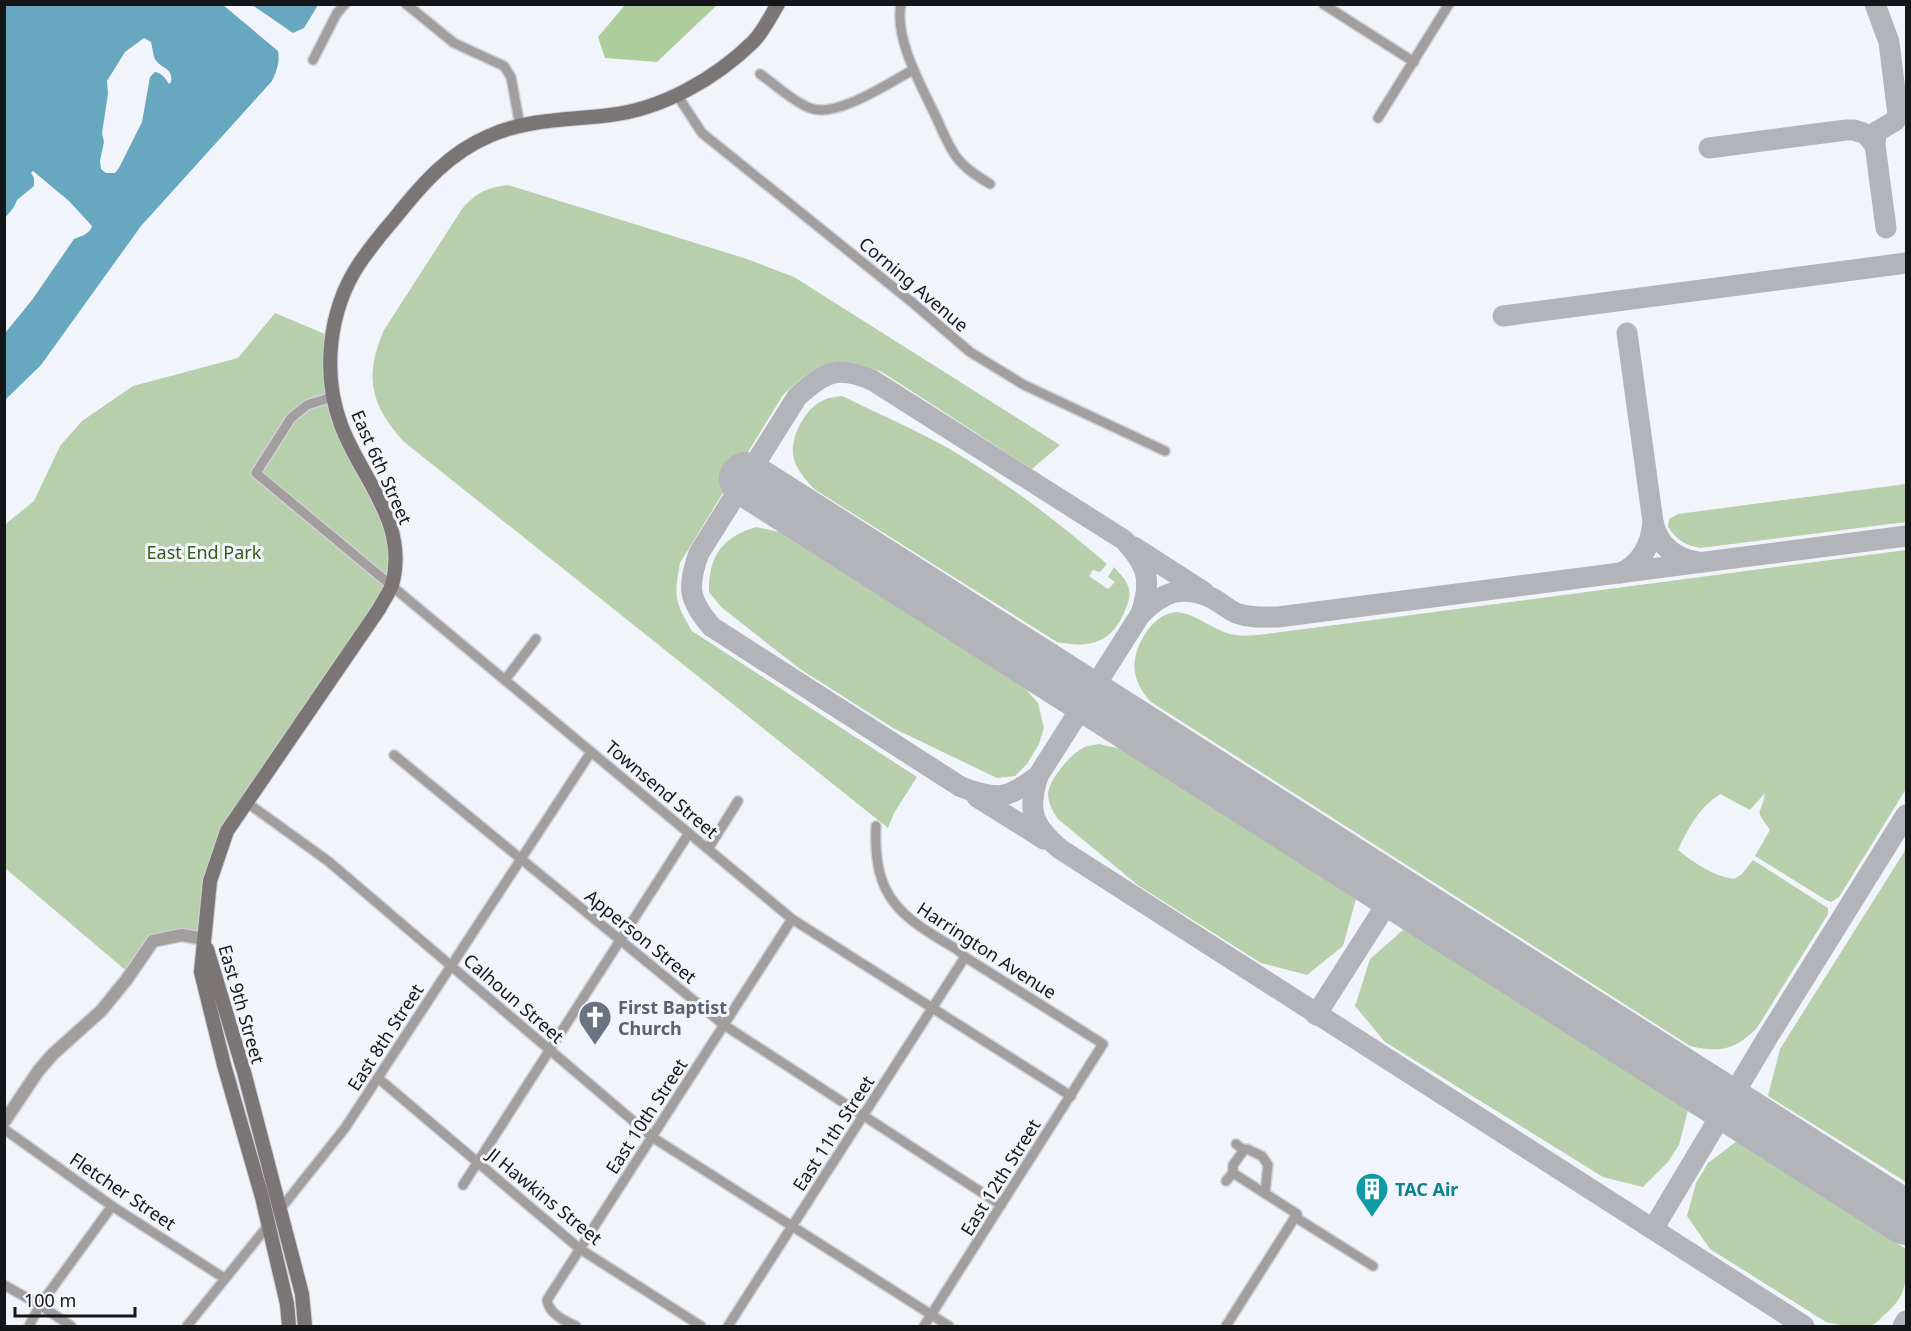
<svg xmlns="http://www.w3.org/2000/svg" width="1911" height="1331" viewBox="0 0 1911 1331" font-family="'Noto Sans',sans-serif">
<rect width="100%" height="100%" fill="#f2f4fc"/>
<g fill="#b7cfaa">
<path d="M508,185l236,73 50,19 266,168 -28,24 -150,-97c-48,-18 -63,-11 -99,23l-103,168c-6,34 -6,37 12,68l225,146 -23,36 -6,15 -485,-387c-33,-37 -39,-65 -19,-111l78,-121c15,-17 24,-21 46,-24z"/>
<path d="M275,313l57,24v60l60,129 -1,61 -171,264 -16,88 -51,2 -23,33 -125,-106 -1,-340 4,-6 26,-21 26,-55 22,-25 51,-35 105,-28z"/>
<path d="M842,396c35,17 72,33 106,52 58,34 109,73 159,116l-7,8 -7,-2 -4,6 19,13 7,-7 -7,-5 6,-10c4,5 12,12 14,19 4,10 -1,19 -4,27 -14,32 -37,35 -67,29l-243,-153c-8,-9 -20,-22 -21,-35 -2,-19 13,-47 31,-54 5,-3 12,-3 18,-4z"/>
<path d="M1906,484v38l-205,26c-15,-2 -24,-8 -33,-21l1,-8 9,-5z"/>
<path d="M756,527l23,5 244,154 15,17 6,25 -5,16 -12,20 -12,12 -18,2 -104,-50 -93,-59 -79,-62 -12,-15c-1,-35 13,-55 47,-65z"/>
<path d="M1906,550v239l-67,108 -8,5 -5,-2 -71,-44 15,-26c-17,-24 -9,-12 -5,-37l-15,17 -30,-16c-21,14 -32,34 -42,56 16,13 35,26 56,29l8,-5 11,-14 75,48v6l-71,114c-22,22 -37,25 -67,18l-539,-344c-13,-14 -21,-31 -14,-51 6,-18 23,-43 46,-38 16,4 30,16 47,21 12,3 24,1 37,0z"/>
<path d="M1099,744l22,5 235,150 -13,47 -36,29 -46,-12 -122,-77 -81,-67c-5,-7 -10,-16 -10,-25 0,-13 22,-39 33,-45 4,-3 12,-4 18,-5z"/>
<path d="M1906,849v333l-138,-86 12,-47z"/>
<path d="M1404,929l284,181 -9,35 -11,17 -25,25 -40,-10 -218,-135 -30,-36 15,-47z"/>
<path d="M1737,1141l169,108c1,30 2,47 -23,67 -4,4 -9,10 -15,10 -14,2 -28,-1 -42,-4l-116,-73 -23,-33 9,-33 12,-20z"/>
</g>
<path fill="#aecd9c" d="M625,5v-1l92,1 -60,57 -52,-4 -7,-21z"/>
<g fill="#68a7c0" fill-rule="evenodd">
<path d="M5,4l218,1 55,46c2,11 -1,19 -6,30l-131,145 -100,139 -36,35v-67l27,-33 42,-61c7,-3 16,-5 18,-13l-23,-25 -36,-30 -2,2 3,5v8l-17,14 -3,7 -9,11zM144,38l7,4c1,4 2,11 3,15 5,12 20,10 17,25l-2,2c-4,-6 -7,-11 -14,-12l-5,5 -8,45 -23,46 -4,5h-9l-5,-4 -1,-8 4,-19 -2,-9 6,-39 -1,-13 18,-29z"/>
<path d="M252,5h66l-14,23 -11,5z"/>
</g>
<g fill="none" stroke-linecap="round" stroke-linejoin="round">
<g stroke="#b2b4ba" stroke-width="21">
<path d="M1875,4l14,38 9,73 -3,6 -19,11 -1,13"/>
<path d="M1709,148l137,-18h8l12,4 9,11 11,83"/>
<path d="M1503,316l403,-53"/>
<path d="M1653,522c5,23 22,37 45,40"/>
<path d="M1134,547l70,45"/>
<path d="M1621,573c21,-10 30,-29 32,-51l-26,-189"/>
<path d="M1038,776c-32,23 -39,25 -77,11l-249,-160c-24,-27 -25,-41 -13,-74l98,-156c27,-25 40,-32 75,-17l252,160c24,26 28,40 17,74"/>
<path d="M977,797l67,42"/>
<path d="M1316,1015l79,-124"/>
<path d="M1901,1214l5,1"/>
<path d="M1653,1229l113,-189 140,-225"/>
<path d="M1804,1326l-744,-477c-28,-24 -33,-38 -22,-73l102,-161c22,-23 42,-31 72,-17 8,4 15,11 24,15 13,5 27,4 42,4l628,-81"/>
<path d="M1903,1326l3,-5"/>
</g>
<path stroke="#b2b4ba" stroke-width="54" d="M746,479l1160,739"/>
<g stroke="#cfd0d8" stroke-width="12">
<g id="minor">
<path d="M406,4l48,39 50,23 7,11 9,49"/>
<path d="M901,4c-7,35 21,83 35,113 6,13 11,26 19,38 9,13 22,21 35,29"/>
<path d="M1323,4l91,58"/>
<path d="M313,60l24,-47 8,-9"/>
<path d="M760,74c16,11 32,27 50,34 26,11 80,-26 103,-38"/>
<path d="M677,95l25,38 211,170 57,49 54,33 141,66"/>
<path d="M1378,118l71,-114"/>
<path d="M332,397l-25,8 -16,13 -35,55 536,446 279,177"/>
<path d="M505,680l31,-41"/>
<path d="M394,755l330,270 277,180"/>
<path d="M246,802l82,59 324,276 297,189"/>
<path d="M876,826c-3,73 24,90 82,124l7,7 138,87 -179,282"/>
<path d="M708,849l30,-48"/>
<path d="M378,1078l202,171 121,77"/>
<path d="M4,1129l108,77 112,72"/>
<path d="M1236,1144l8,6 3,-1 15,7 6,9 -3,28"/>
<path d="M1226,1181l7,-8v-8l11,-15"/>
<path d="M463,1185l226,-352"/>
<path d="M278,1212l67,-84 246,-376"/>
<path d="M1295,1217l78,49"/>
<path d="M4,1285l36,20 31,21"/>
<path d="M29,1326l11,-21 72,-99"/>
<path d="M187,1326l83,-103"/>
<path d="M576,1326c-11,-5 -27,-12 -29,-26l245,-381"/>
<path d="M728,1326l237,-369"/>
<path d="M1226,1326l71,-112 -64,-41"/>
</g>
</g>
<g stroke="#cfd0d8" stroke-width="15">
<path id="tertiary" d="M4,1122l35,-52 14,-16 48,-43 26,-32 26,-38 29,-6 22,4"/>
</g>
<g stroke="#cfd0d8" stroke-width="16">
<g id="secondary">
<path d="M207,949l37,123 58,222 3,32"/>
<path d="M289,1326l-2,-22 -25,-107 -38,-132 -23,-93 9,-91 17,-50 152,-222c4,-8 10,-16 13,-24 17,-63 -31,-106 -51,-160 -19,-51 -13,-114 18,-161 11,-16 23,-31 36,-46 27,-34 54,-65 94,-82 37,-17 81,-16 121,-21 52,-6 105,-36 143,-73 10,-10 17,-25 25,-38"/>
</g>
</g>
<use href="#minor" stroke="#a29e9e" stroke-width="9"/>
<use href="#tertiary" stroke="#a29e9e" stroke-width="12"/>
<use href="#secondary" stroke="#7b7575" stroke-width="14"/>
</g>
<defs>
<g id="church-pin" transform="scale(1.725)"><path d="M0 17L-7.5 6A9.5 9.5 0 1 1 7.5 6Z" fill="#6b7280" stroke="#f2f4fc"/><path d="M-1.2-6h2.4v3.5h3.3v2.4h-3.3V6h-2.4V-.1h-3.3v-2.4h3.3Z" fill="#fff"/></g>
<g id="building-pin" transform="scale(1.725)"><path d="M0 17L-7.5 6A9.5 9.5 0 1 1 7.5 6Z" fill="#0f9aa8" stroke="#f2f4fc"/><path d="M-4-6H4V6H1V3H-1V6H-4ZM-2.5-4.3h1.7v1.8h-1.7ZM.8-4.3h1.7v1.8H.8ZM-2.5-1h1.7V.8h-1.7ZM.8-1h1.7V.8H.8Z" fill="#fff"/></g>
</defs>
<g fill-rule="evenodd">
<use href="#church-pin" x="595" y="1017"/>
<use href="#building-pin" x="1372" y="1189"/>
</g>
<g text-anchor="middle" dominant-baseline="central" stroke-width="6" stroke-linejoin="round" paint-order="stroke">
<g font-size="18" fill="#151619" stroke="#f2f4fc">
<text transform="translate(914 284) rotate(40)">Corning Avenue</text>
<text transform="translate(382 467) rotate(66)">East 6th Street</text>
<text transform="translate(662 789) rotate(40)">Townsend Street</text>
<text transform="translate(641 936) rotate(39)">Apperson Street</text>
<text transform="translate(987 950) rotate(33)">Harrington Avenue</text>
<text transform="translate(514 998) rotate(41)">Calhoun Street</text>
<text transform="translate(242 1004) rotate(74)">East 9th Street</text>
<text transform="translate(385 1037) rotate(-57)">East 8th Street</text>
<text transform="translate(646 1116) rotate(-57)">East 10th Street</text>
<text transform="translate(833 1133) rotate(-57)">East 11th Street</text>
<text transform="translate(1000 1177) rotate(-58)">East 12th Street</text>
<text transform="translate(123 1191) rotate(34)">Fletcher Street</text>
<text transform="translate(545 1196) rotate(39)">Jl Hawkins Street</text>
</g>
<g font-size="18" fill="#345a17" stroke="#f2f4fc">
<text x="204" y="552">East End Park</text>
</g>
<g font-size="18" font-weight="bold" fill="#5b616d" stroke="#f2f4fc" text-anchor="start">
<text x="618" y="1007">First Baptist<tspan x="618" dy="21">Church</tspan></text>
</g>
<g font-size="18" font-weight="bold" fill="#0d838f" stroke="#f2f4fc" text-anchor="start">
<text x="1395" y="1189">TAC Air</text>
</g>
</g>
<rect width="1911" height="1331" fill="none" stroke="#151619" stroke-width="12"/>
<path d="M15 1307v9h120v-9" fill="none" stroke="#151619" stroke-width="3"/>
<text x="24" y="1307" font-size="18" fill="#151619" stroke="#f2f4fc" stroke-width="4.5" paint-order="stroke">100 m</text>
</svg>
